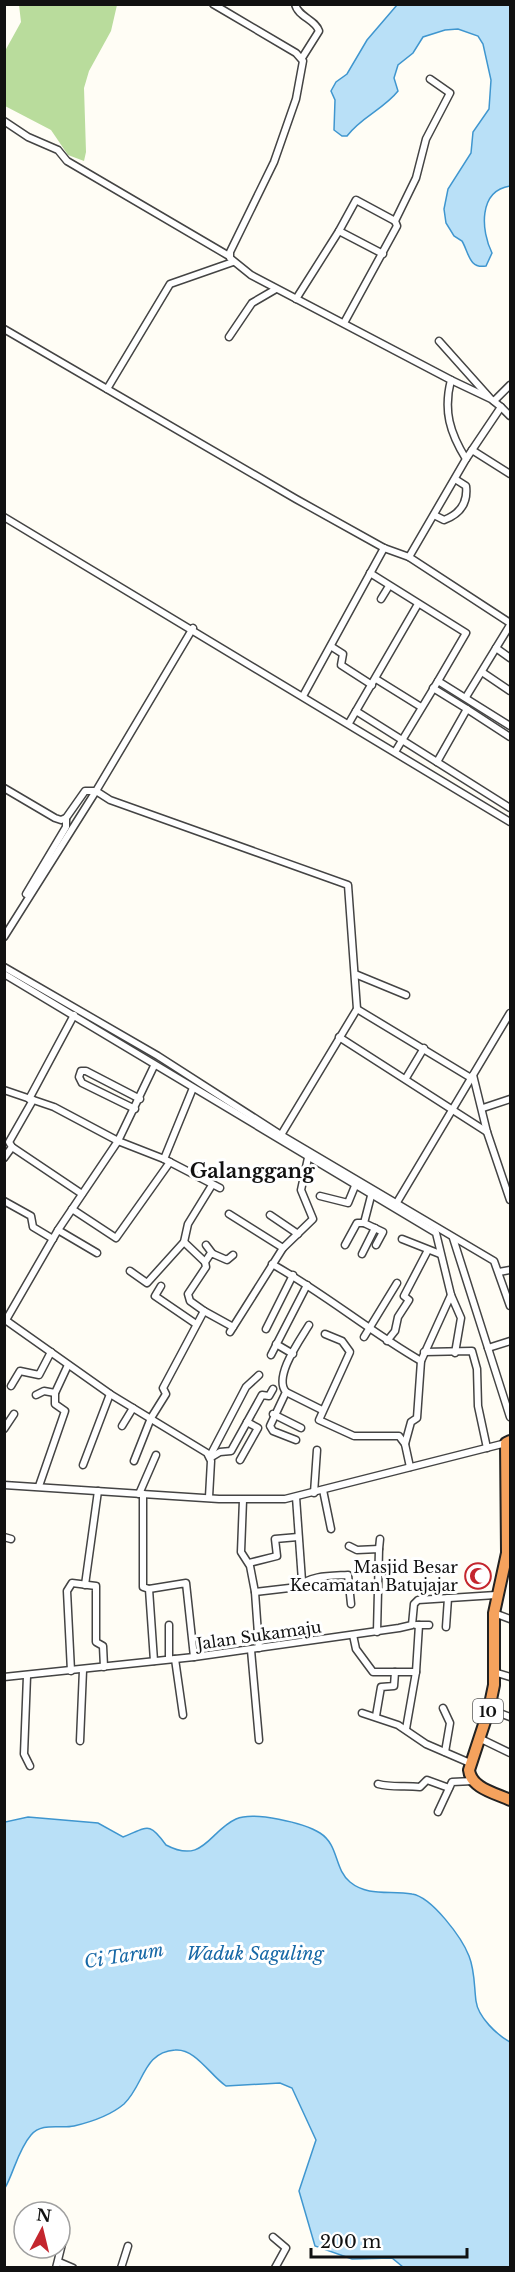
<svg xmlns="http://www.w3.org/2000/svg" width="515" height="2272" viewBox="0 0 515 2272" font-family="'Libre Baskerville',serif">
<rect width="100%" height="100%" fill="#fffdf5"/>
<path fill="#b9dc9c" d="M19,5h98l-6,26 -22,40 -5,17 2,64 -2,9 -16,-6 -17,-25 -46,-24v-55l16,-29z"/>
<g fill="#b9e0f7" stroke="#3f96cf" stroke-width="1.5">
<path d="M397,5h113v181c-32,5 -29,45 -18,67l-6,13c-17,3 -17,-13 -24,-25l-8,-5 -8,-13 -2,-14 4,-20 23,-36 2,-21 16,-23 2,-29 -8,-36 -5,-8 -20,-7 -13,1 -22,7 -10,16 -15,12 -4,13 4,13c-14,18 -37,26 -51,45h-5l-8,-6 1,-30 -4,-9 5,-9 11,-8 20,-34z"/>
<path d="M28,1817l70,6 25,14c25,-10 26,-16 43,8 38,20 43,-14 70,-26 18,-8 68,4 84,14 19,12 14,36 30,49 18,15 41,8 62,12 20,3 50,44 57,62 6,15 5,30 7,45 2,16 21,34 34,41v225h-107l-11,-9 -40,1 -37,-13 -16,-55 17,-51 -24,-52 -12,-5 -54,3c-16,-11 -31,-38 -51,-36 -32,2 -31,35 -51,54 -13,11 -33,18 -50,22 -14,3 -32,-4 -43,9 -13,15 -17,37 -26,53v-366z"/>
</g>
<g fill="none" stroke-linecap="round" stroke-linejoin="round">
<g stroke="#444" stroke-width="9">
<g id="street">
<path d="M213,4l83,49 7,8 -7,38 -22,63 -44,90v6l21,17 200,105c-8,31 -1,53 15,79l-57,98"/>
<path d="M295,4c3,13 20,15 24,27l-17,27"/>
<path d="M4,121l24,16 30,13 9,11 162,95"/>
<path d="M339,231l17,-31 39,21"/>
<path d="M296,299l43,-68 44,23"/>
<path d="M344,323l53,-97 -2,-5 21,-43 10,-39 24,-46 -20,-14"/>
<path d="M4,329l292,170 88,49 25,9 101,66"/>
<path d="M229,337l23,-34 24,-14"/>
<path d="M439,341l50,56"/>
<path d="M451,380l40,19 10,8 -35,52"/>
<path d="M107,389l63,-105 63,-22"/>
<path d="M494,401l16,-16"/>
<path d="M501,407l9,9"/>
<path d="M472,450l38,24"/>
<path d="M434,515l10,5c16,-6 24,-17 22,-34l-11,-7"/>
<path d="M4,517l506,305"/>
<path d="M370,573l96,60 -28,48"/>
<path d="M381,599l8,-13"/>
<path d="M332,647l11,7 -2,11 31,20"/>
<path d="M496,648l14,10"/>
<path d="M482,672l28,19"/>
<path d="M376,679l45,28"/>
<path d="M433,688l34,21 -30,53"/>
<path d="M303,696l81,-148"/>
<path d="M466,697l44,-72"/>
<path d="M467,709l43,28"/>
<path d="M356,711l154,97"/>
<path d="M349,723l69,-119"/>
<path d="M395,752l43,-71 72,45"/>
<path d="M4,788l51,30 6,2 5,-2 19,-27h11l97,-163"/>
<path d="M26,894l40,-67v-9"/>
<path d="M4,937l92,-146 14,9 238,85 9,124 -76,126"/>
<path d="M4,967l154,89 123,79 213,126 16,45"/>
<path d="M4,974l432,259 15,62 10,23 -6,35"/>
<path d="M355,974l51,21"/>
<path d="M357,1009l114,69"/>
<path d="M339,1037l148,95"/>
<path d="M473,1075l14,57 23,68"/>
<path d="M406,1078l18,-30"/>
<path d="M4,1090l50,17 64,34 46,18 56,29"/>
<path d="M29,1099l45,-84"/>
<path d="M483,1108l27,-9"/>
<path d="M135,1109l-53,-26 -3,-6 2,-6h5l54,28"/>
<path d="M12,1147l70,47"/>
<path d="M4,1158l8,-11 -3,-5 24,-42"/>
<path d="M164,1159l29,-71"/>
<path d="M320,1196l28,7 7,-17"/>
<path d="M371,1196l-7,27 19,9 -7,13"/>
<path d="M4,1201l27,15 2,11 20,12"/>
<path d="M396,1204l114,-191"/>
<path d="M72,1209l44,29 54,-76"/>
<path d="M229,1214l54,34"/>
<path d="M270,1215l28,19"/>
<path d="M58,1230l39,23"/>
<path d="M453,1238l35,110 22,-7"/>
<path d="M402,1239l38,15"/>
<path d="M184,1242l21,20"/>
<path d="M206,1245l6,8"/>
<path d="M345,1245l12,-22h7"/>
<path d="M362,1254l13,-26"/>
<path d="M272,1264c52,29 97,67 149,97"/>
<path d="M130,1271l17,12 37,-41 4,-18 24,-39"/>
<path d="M499,1272l11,-2"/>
<path d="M161,1286l-6,10 41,28"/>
<path d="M204,1311l29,16"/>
<path d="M4,1319l106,75 97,59 4,8 -2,36"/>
<path d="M6,1320l52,-90 60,-89 36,-75"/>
<path d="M266,1329l27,-54"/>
<path d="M230,1332l53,-84 30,-29 -12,-29 7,-32"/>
<path d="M325,1334l17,7 8,11 -31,68 35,16h45l6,8 5,23"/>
<path d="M364,1337l33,-54"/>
<path d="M387,1341l8,-10 3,-14 11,-17 -5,-4 24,-46"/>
<path d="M276,1344l17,10"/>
<path d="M488,1348l22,69"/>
<path d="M424,1352l48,-1 5,18 1,37 9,42"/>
<path d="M271,1355l36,-70"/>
<path d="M11,1386l9,-15 19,4 12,-23"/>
<path d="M286,1392l36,18"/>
<path d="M36,1395l8,-4 11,2"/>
<path d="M273,1414l28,14"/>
<path d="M122,1426l11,-18"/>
<path d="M4,1429l10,-15"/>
<path d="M296,1440l-23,-9 -3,-5 16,-34c-13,-15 14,-52 23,-67"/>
<path d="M405,1444l6,-22 6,-4 4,-57 30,-66"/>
<path d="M210,1456l36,-69 13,-12"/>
<path d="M210,1458l10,-6 11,-1 31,-56 7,1 4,-7"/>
<path d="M240,1460l18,-32 -11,-6"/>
<path d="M134,1461l17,-43 15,-24 -3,-6 41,-77 -14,-10 -2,-7 18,-27 -1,-5 6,-9 16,7 6,-5"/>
<path d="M83,1465l27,-71"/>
<path d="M4,1485l215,14h66l221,-56"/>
<path d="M39,1486l26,-75 -10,-7v-11l13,-28"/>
<path d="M323,1490l8,39"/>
<path d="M314,1493l3,-43"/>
<path d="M139,1494l17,-39"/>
<path d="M143,1494v93l6,2 5,72"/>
<path d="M296,1497l6,84"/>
<path d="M243,1500l-2,52 9,14 5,26 4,56"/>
<path d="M4,1537l7,2"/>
<path d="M349,1546l8,4 22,-1 -2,83"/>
<path d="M379,1549l1,-10"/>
<path d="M249,1563l28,-7 -2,-17 23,-2"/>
<path d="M85,1585l13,-94"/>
<path d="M149,1589l37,-6 8,74"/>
<path d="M255,1592l43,-5c12,-12 33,-11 50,-12l3,29"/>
<path d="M494,1613l16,6"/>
<path d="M416,1625h13"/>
<path d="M446,1627l2,-29"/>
<path d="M353,1635l3,14 17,23h43"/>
<path d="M251,1650l8,90"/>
<path d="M169,1659v-34"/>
<path d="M175,1659l8,56"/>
<path d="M71,1671l-4,-80 5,-8 24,3v56l7,4 1,21"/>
<path d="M494,1672l16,5"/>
<path d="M27,1676l-3,78 6,12"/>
<path d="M4,1677l190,-20 205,-29 13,-3 2,-21 4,-4 78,-5"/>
<path d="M443,1708l7,15 -5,29"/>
<path d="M489,1709l21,8"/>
<path d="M362,1713l36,12 28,19 44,19"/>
<path d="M376,1716l5,-29 13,-1 1,-14"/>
<path d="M406,1729l10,-57 3,-47"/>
<path d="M479,1738l31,15"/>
<path d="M80,1741l3,-71"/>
<path d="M378,1784c15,4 27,1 42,3l7,-7 22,8"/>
<path d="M438,1812l14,-30 21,-1"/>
<path d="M273,2237l13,11 -11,20"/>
<path d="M59,2262l14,6"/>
<path d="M56,2268l7,-28 -3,-2"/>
<path d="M121,2268l7,-22"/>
</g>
</g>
<g stroke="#222" stroke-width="14">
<path id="highway" d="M510,1441l-4,2 1,110 -13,60v72l-5,24 -20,61c2,18 26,23 41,30"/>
</g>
<use href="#street" stroke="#fff" stroke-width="6"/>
<use href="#highway" stroke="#f5a25d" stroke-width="10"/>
</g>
<defs>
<g id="mosque-ring" transform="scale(1.35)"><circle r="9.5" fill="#fff" stroke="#c4262e" stroke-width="1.5"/><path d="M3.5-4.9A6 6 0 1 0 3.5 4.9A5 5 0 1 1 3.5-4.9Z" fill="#c4262e"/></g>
</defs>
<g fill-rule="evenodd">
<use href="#mosque-ring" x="478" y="1576"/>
</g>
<g text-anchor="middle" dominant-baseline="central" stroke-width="6" stroke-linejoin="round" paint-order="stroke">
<rect fill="#fff" stroke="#585858" stroke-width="1.5" x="473" y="1699" width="30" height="24" rx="4.5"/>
<g font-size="15" font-weight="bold" fill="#111">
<text x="488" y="1711">10</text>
</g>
<g font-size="16" fill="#111" stroke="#fff" text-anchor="end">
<text x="458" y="1567">Masjid Besar<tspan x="458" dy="18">Kecamatan Batujajar</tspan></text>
</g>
<g font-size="16" fill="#111" stroke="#fff">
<text transform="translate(259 1635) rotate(-8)">Jalan Sukamaju</text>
</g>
<g font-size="18" font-style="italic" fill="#1768a6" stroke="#fff">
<text x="255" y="1954">Waduk Saguling</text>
<text transform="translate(124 1956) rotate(-9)">Ci Tarum</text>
</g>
<g font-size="20" font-weight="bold" fill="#111" stroke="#fff">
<text x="252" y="1171">Galanggang</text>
</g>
</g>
<rect width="515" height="2272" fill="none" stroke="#111111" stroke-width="12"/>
<g transform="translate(42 2230) rotate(7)"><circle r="28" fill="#ffffff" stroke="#a0a0a0" stroke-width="1.5"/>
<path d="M0-4.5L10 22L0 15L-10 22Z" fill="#c4262e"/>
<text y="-9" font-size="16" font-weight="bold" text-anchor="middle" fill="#111111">N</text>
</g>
<path d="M311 2248v9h156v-9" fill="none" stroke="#111111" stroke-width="3"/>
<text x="320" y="2248" font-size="18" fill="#111111" stroke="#ffffff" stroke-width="4.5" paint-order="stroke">200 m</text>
</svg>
